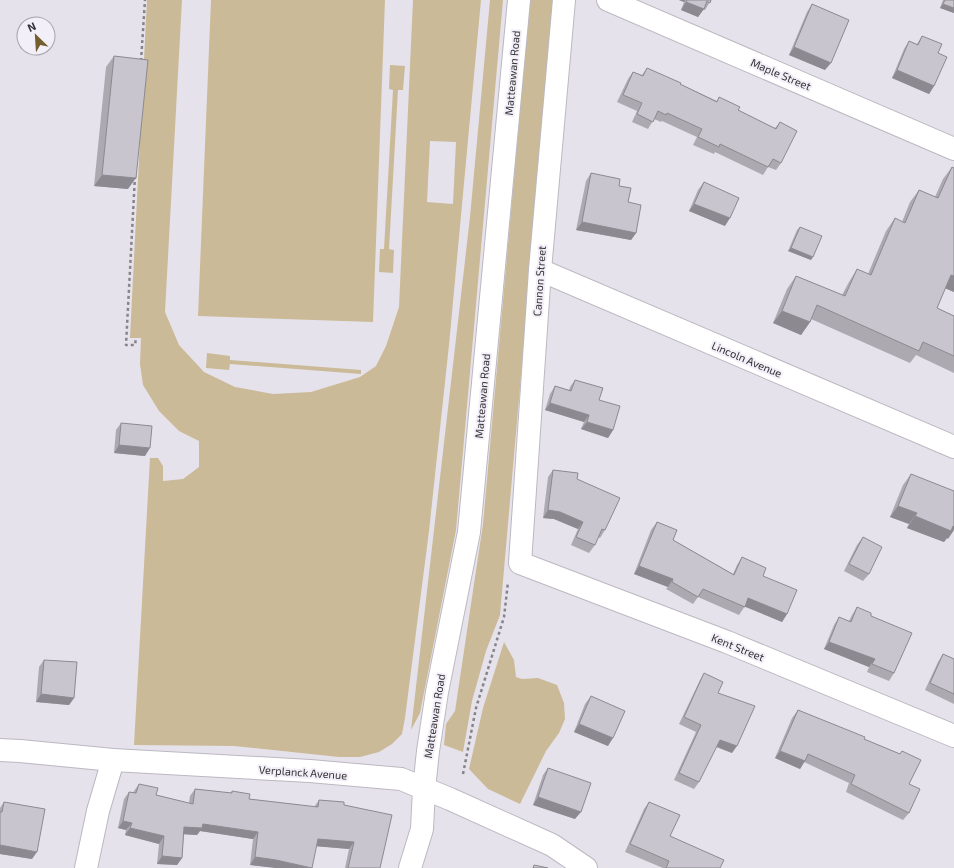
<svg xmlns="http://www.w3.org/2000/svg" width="954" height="868" viewBox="0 0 954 868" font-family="'Exo 2',sans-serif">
<rect width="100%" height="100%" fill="#e6e2eb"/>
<g fill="#cbba98" fill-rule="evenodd">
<path d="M147,0h35l-17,312 14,33 25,27 31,15 38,7 38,-2 49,-15 16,-11 10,-20 13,-39 14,-307h68l-32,345 -20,186 -24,187 -3,16 -10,10 -13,8 -19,5h-21l-105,-11 -100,-1 16,-287h8l5,8v15l20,-2 16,-12v-26l-20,-10 -20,-20 -16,-26 -3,-21 1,-26h-11zM430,141l26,1 -3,62 -26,-2z"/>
<path d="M211,0h174l-12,322 -175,-6z"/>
<path d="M490,0h13l-47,530 -36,183 -9,17 59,-513z"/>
<path d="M530,0h24l-54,615 -14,36 -14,50 -9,51 -19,-7 2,-21 9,-13 28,-187z"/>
<path d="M390,65l15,1 -2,24h-5l-9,159 5,1 -1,23 -14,-1 1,-23h4l9,-159 -4,-1z"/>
<path d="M207,353l23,3v4l131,10v4l-131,-10 -1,6 -23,-2z"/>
<path d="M504,642l10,18 2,17 6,2 16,-1 19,7 7,18 1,16 -6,14 -13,18 -26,53 -32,-15 -19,-20 14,-61z"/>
</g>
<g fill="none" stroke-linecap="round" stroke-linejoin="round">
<g stroke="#bcb8c1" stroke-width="24">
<g id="street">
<path d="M564,0l-24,270 -20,293 207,79 227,94"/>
<path d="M608,0l346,149"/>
<path d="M540,270l414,177"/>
<path d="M86,868l12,-57 15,-51"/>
<path d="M410,868l12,-39 2,-40"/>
</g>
</g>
<g stroke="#bcb8c1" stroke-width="24">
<g id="secondary">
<path d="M0,750l20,1 93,9 197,11 91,8 49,20 102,46 34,23"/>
<path d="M424,789l4,-38 9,-59 32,-160 50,-532"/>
</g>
</g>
<g stroke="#868389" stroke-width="2.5" stroke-dasharray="3 3" stroke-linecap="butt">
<path d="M141,61l4,-61"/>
<path d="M135,176l-9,169h9l1,-7"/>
<path d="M463,774l13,-66 28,-91 4,-35"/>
</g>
<use href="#street" stroke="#fff" stroke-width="22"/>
<use href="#secondary" stroke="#fff" stroke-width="22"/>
</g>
<g fill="#aca9b1">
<path d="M679,0h32l-6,10h-2l-5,7 -17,-7 3,-8z"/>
<path d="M943,0h11v13l-14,-5z"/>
<path d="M812,4l13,66 -36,-15 18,-43z"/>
<path d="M922,36l16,17 -4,33 -5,8 -37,-16 12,-29 5,-8 8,3z"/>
<path d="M114,56l14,133 -34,-3 12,-119z"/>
<path d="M647,68l33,16 37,17 2,-4 19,13 37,18 5,-6 1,41 -5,7 -8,-3 -5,8 -48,-23 -1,2 -21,-9 4,-8 -35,-16 -1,1 -7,-3 -6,10 -16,-7 5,-11 -20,-9 11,-23 5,-7 9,3z"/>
<path d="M952,167l2,1v124l-9,-4 -8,20 17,8v57l-38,-18 -6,8 -99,-44 -1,3 -9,13 -28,-12 14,-34 9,-13 46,19 7,-13 8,-13 11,5 18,-43 9,-13 7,4 8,-20 9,-12 16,7 8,-18z"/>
<path d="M591,173l28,13 9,16 8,31 -5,7 -55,-10 10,-49z"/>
<path d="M704,182l21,44 -36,-15 9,-21z"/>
<path d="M800,227l11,33 -23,-9 9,-21z"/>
<path d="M575,380l24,20 14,30 -5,8 -27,-9 3,-7 -39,-12 5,-16 5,-8 14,4 1,-3z"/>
<path d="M121,423l24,33 -31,-3 2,-23z"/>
<path d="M553,470l24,9 28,51 -5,8 -2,-1 -3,8 -6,8 -18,-8 7,-16 -24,-10 -11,-1 5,-41z"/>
<path d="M911,474l37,65 -1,-1 -3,4 -37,-14 2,-4 -19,-7 13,-32z"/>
<path d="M657,522l16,18 60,34 4,-9 5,-8 21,19 24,38 -5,8 -37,-16 -6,9 -41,-18 -5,7 -27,-15 2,-2 -34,-13 17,-44z"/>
<path d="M863,537l6,37 -6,7 -19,-10 13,-26z"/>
<path d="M857,607l14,9 23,57 -5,8 -22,-9 2,-5 -45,-18 10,-24 5,-8 10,4 3,-6z"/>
<path d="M943,654l11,5v45l-29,-14 13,-28z"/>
<path d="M44,660l30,38 -5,7 -33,-3 3,-35z"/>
<path d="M704,673l14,20 14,60 -16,-6 -17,35 -5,7 -20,-9 22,-48 -17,-8 21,-44z"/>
<path d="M591,696l17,50 -34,-14 11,-28z"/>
<path d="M798,710l66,29 36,15 2,-3 7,33v29l-6,7 -57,-28 3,-9 -45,-21 -4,7 -25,-11 17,-40z"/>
<path d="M548,768l27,51 -42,-14 10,-30z"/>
<path d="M139,784l17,11 33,8 1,-7 5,-7 36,4 1,-2 17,8 65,8 5,-7 25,5 36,63h-35l4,-19 -32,-3 -46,21 -21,-2 3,-26 -53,-8 -3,4 -13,-1 -2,24 -5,7 -20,-1 2,-20 -34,-9 1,-5 -8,-2 6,-29 5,-7 4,1 1,-2z"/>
<path d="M4,802l28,57 -32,-5v-46z"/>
<path d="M649,802l21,34 50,32h-57l-38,-16 19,-43z"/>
</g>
<g fill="#8c8a90">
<path d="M679,0h6l-1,2z"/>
<path d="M686,2l18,7 -6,8 -17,-7z"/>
<path d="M943,4l11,4v5l-14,-5z"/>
<path d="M794,47l37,16 -6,7 -36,-15z"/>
<path d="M897,70l37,16 -5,8 -37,-16z"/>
<path d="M102,175l34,3 -8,11 -34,-3z"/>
<path d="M694,204l36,14 -5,8 -36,-15z"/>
<path d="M582,222l54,11 -5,7 -55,-10z"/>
<path d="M791,248l22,9 -2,3 -23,-9z"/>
<path d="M951,275l3,1v16l-12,-5z"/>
<path d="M782,311l28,11 -9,13 -28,-12z"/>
<path d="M550,403l39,12 -5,7 -39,-12z"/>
<path d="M587,422l26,8 -5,8 -27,-9z"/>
<path d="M119,445l31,3 -5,8 -31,-3z"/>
<path d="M898,506l19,7 -8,11 -19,-7z"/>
<path d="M548,510l12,2 23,10 -5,7 -24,-10 -11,-1z"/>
<path d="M915,516l38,10 1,1v3l-6,9 -1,-1 -3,4 -37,-14z"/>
<path d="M639,566l34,13 -5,8 -34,-13z"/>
<path d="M748,598l39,16 -5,8 -39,-16z"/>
<path d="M829,642l46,17 -6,8 -45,-18z"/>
<path d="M41,694l33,4 -5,7 -33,-3z"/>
<path d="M579,724l34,14 -5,8 -34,-14z"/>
<path d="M720,740l17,6 -5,7 -17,-7z"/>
<path d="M780,751l25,10 -5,8 -25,-11z"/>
<path d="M538,797l43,15 -6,7 -42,-14z"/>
<path d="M123,821l9,2 -6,7 -8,-2z"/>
<path d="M203,824l55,8 -5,7 -53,-8 -3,4 -18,-1 5,-7z"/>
<path d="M130,828l34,8 -5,8 -34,-9z"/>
<path d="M318,839l36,3 -5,7 -36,-3z"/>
<path d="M0,845l37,7 -5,7 -32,-5z"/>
<path d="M162,856l20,2 -5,7 -20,-1z"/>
<path d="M255,857l21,3 36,8h-37l-25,-3z"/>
</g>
<g fill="#c8c5ce" stroke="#8c8a90">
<path d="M687,0h24l-1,3 -3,-2 -3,8 -18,-7z"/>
<path d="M945,0h9v8l-11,-4z"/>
<path d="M812,4l37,16 -18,43 -37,-16z"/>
<path d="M922,36l20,8 -4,9 9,4 -13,29 -37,-16 12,-29 9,4z"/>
<path d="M114,56l34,4 -12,118 -34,-3z"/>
<path d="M647,68l34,15 -1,1 37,18 2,-5 21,10 -2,3 38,19 4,-7 17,9 -16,32 -8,-4 -5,8 -48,-23 -1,3 -21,-10 4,-8 -35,-16 -1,2 -8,-4 -5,11 -16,-8 5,-11 -19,-8 10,-23 10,4z"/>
<path d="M952,167l2,1v108l-3,-1 -14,33 17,8v40l-31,-14 -4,9 -102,-46 -7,17 -28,-11 14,-35 49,20 12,-27 14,6 24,-57 10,5 14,-33 19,8z"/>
<path d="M591,173l29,6 -1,7 12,2 -3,14 13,3 -5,28 -54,-11z"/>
<path d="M704,182l35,16 -9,20 -36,-14z"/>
<path d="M800,227l22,9 -9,21 -22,-9z"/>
<path d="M575,380l28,8 -4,12 21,6 -7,24 -26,-8 2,-7 -39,-12 5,-17 16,5z"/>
<path d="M121,423l31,3 -2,22 -31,-3z"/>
<path d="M553,470l25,3 -1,6 43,19 -15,32 -3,-1 -7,16 -19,-8 7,-15 -23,-10 -12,-2z"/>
<path d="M911,474l43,17v36l-1,-1 -2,5 -36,-15 2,-3 -19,-7z"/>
<path d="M657,522l20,8 -4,10 61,35 8,-18 24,11 -3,8 34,14 -10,24 -39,-16 -3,9 -42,-18 -5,8 -26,-15 1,-3 -34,-13z"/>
<path d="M863,537l19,10 -13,27 -20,-10z"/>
<path d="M857,607l14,6v3l41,17 -18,40 -22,-9 3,-5 -46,-17 10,-25 12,5z"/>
<path d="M943,654l11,5v35l-24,-11z"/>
<path d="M44,660l33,2 -3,36 -33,-4z"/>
<path d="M704,673l19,9 -5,11 37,13 -18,40 -17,-6 -21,42 -20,-9 22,-48 -17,-8z"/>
<path d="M591,696l34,15 -12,27 -34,-14z"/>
<path d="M798,710l67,27 -1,2 36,15 2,-3 19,9 -12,24 11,5 -11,24 -58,-29 4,-9 -47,-21 -3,7 -25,-10z"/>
<path d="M548,768l43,15 -10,29 -43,-15z"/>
<path d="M139,784l19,4 -2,7 37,9 2,-15 37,4v-2l18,3 -1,5 69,8 1,-7 25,2v3l48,10 -12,53h-32l6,-26 -36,-3 -6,29 -36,-8 -21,-3 3,-25 -55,-8 -1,4 -18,-1 -2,31 -20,-2 2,-20 -34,-8 2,-5 -9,-2 6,-29 7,1z"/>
<path d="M4,802l41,7 -8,43 -37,-7v-33h2z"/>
<path d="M649,802l31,13 -10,21 54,24 -4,8h-54l3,-7 -39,-17z"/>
<path d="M534,865l14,3h-15z"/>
</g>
<g text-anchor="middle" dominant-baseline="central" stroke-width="4" stroke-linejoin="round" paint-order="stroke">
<g font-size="11" fill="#333135" stroke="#f3eff8">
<text transform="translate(512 73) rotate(-85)">Matteawan Road</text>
<text transform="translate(781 74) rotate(23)">Maple Street</text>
<text transform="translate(539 281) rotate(-86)">Cannon Street</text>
<text transform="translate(747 359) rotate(23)">Lincoln Avenue</text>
<text transform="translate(482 396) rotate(-85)">Matteawan Road</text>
<text transform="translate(738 647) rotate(22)">Kent Street</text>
<text transform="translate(434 716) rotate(-81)">Matteawan Road</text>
<text transform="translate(303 772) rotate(4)">Verplanck Avenue</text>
</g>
</g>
<g transform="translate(36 36) rotate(335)"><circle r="19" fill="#f3eff8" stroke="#a6a3aa"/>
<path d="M0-3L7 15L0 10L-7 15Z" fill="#745e2d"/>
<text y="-6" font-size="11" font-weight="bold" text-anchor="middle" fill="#333135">N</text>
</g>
</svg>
